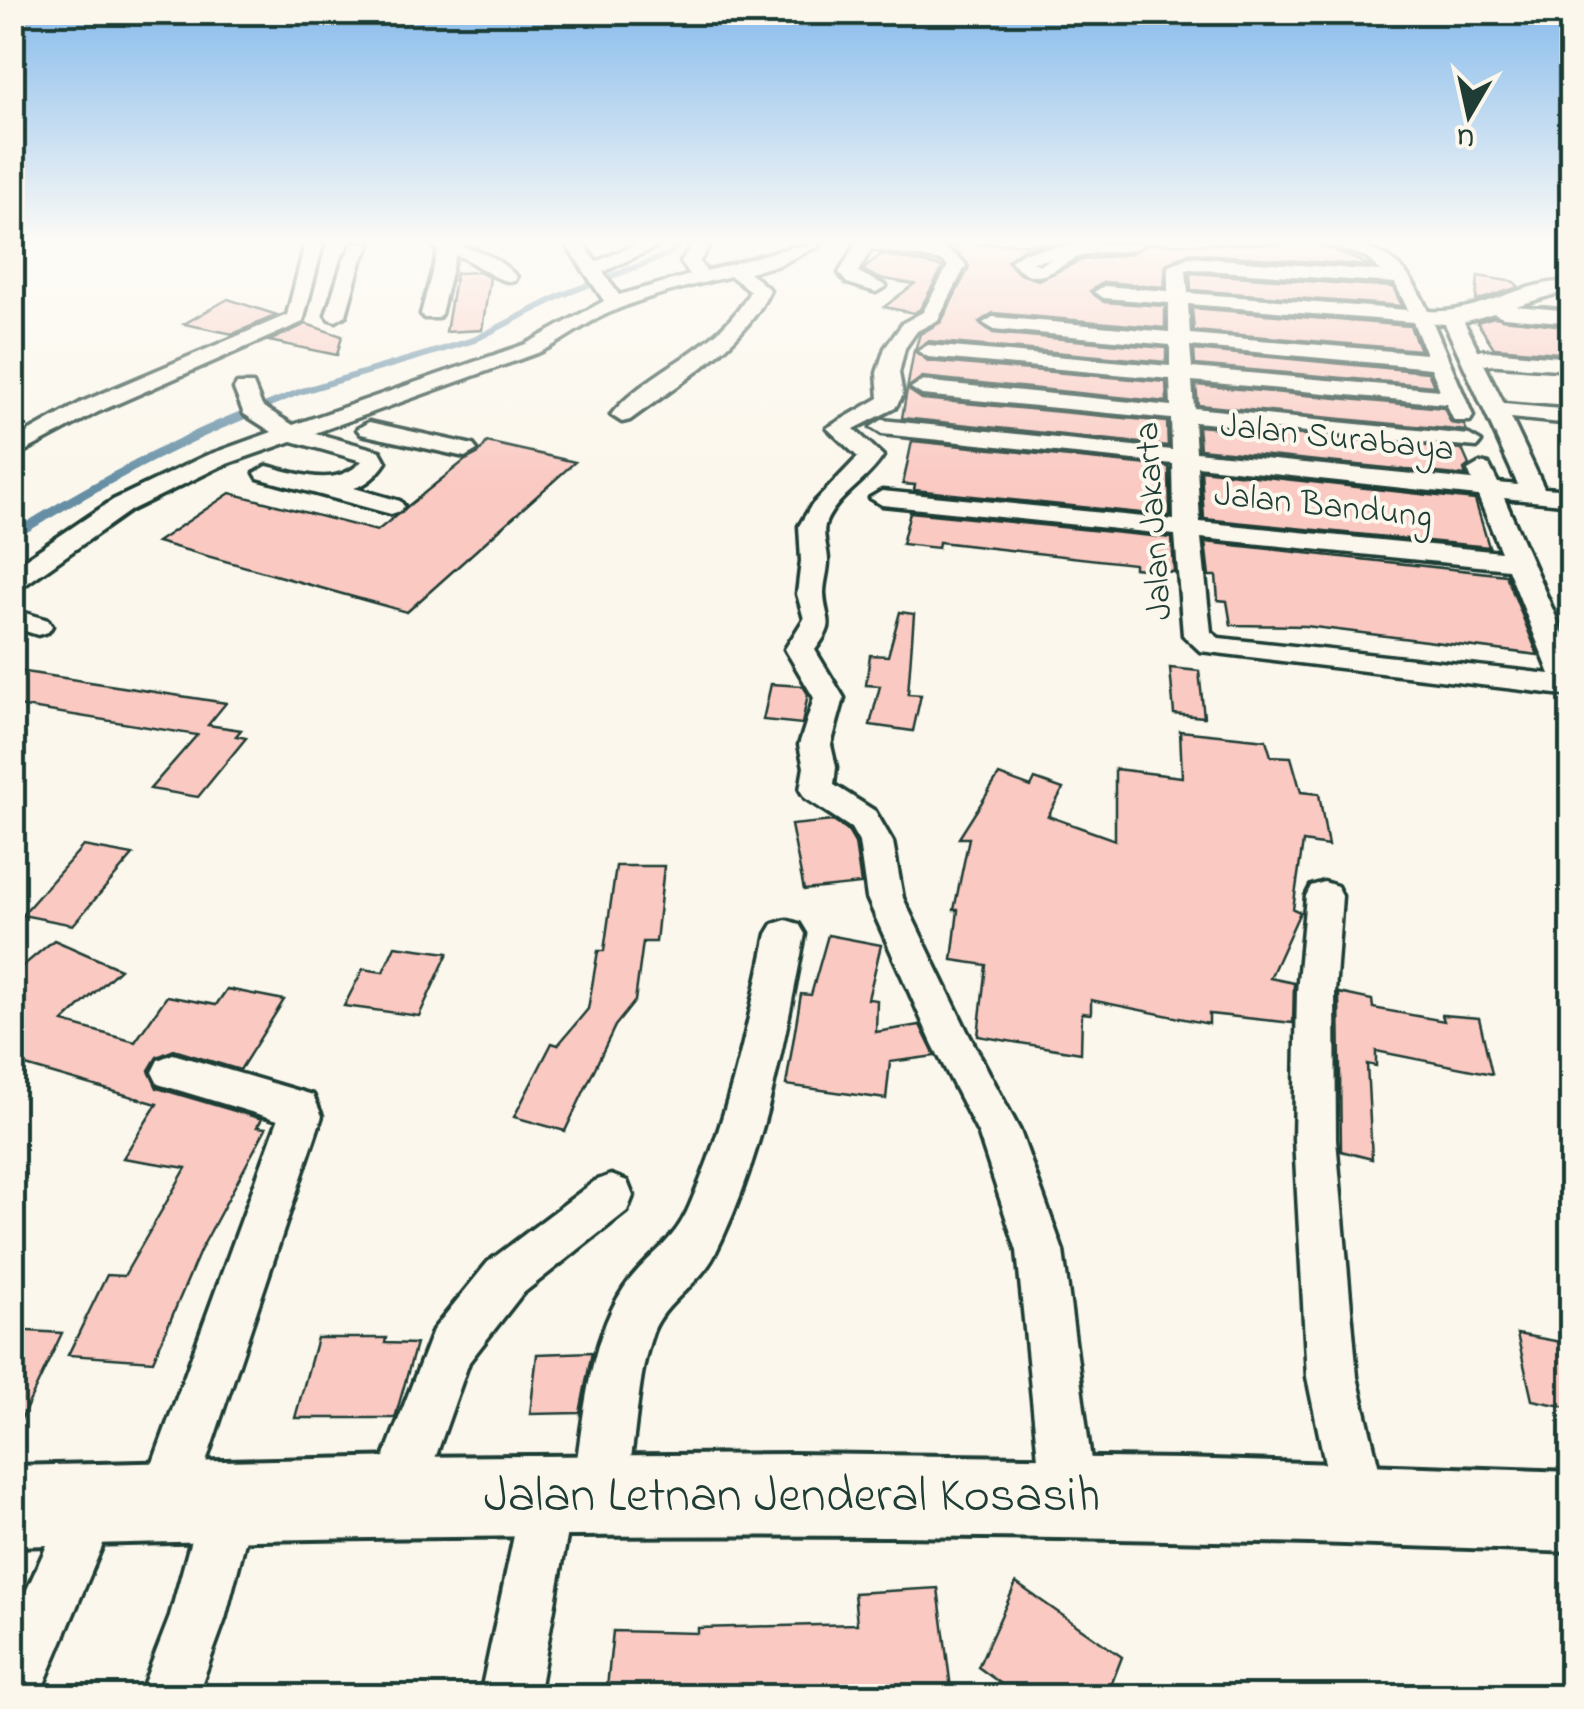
<svg xmlns="http://www.w3.org/2000/svg" width="1584" height="1709" viewBox="0 0 1584 1709" font-family="'Indie Flower',sans-serif">
<rect width="100%" height="100%" fill="#fbf7ec"/>
<filter id="ink" filterUnits="userSpaceOnUse"><feTurbulence type="fractalNoise" baseFrequency=".01" numOctaves="2"/><feDisplacementMap in="SourceGraphic" scale="20" xChannelSelector="R" yChannelSelector="G"/><feConvolveMatrix kernelMatrix="1 2 1 2 8 2 1 2 1" color-interpolation-filters="sRGB"/></filter>
<g filter="url(#ink)">
<g fill="none" stroke-linecap="round" stroke-linejoin="round">
<path stroke="#668fa5" stroke-width="6" d="M237,417l62,-25 175,-52 88,-45 105,-40 13,-11"/>
<path stroke="#668fa5" stroke-width="9" d="M12,536c75,-46 150,-88 231,-121"/>
</g>
<g fill="#fac9c2" stroke="#1f3d34" stroke-width="2.5">
<path d="M940,244h114l-30,4 -17,13 12,13 19,6 44,-20 49,-6 17,-10h172l51,22 -182,-13 -23,11 -2,23 -60,-5 -14,9 14,11 61,4v22l-172,-15 -14,9 14,11 173,15v14l-238,-21 -13,9 5,-16 21,-12 28,-55 -10,-14z"/>
<path d="M881,254l62,13 -23,42 -6,4 -30,-6 30,-23 -36,-6 -15,-8z"/>
<path d="M479,272l11,6 -8,52 -36,2 10,-59z"/>
<path d="M1190,273l203,14 9,19 -211,-16z"/>
<path d="M1478,276l36,6 5,5 -43,14z"/>
<path d="M228,299l49,16 -44,19 -49,-10z"/>
<path d="M1192,308l218,18 10,24 -226,-19z"/>
<path d="M1494,317l69,9 9,15v13l-78,-6 -17,-26z"/>
<path d="M306,324l36,12 -5,19 -68,-14z"/>
<path d="M914,350l14,11 238,21 1,20 -245,-25 -15,12 15,10 245,23 1,24 -266,-28z"/>
<path d="M1194,350l234,22 6,14 -239,-21z"/>
<path d="M1196,385l248,23 7,15 13,2 3,6 -269,-26z"/>
<path d="M1198,426l264,23 7,16 -5,4 2,7 -266,-27z"/>
<path d="M912,441l257,26 1,49 -256,-26 1,-5 -12,-1z"/>
<path d="M487,442l88,20 -168,150 -250,-70 73,-49 147,38 87,-70 15,-8z"/>
<path d="M1201,470l274,30 14,47 -285,-28z"/>
<path d="M910,512l262,26 2,34 -40,-4v-4l-195,-22 -1,6 -36,-4z"/>
<path d="M1205,542l301,33 32,80 -232,-29 -75,-1 -4,-24 -9,-1 -2,-24h-7z"/>
<path d="M900,612l14,2 -6,80 13,1 -8,36 -43,-6 10,-39 -14,-1 4,-30 18,1z"/>
<path d="M1170,668l29,3 5,46 -30,-3z"/>
<path d="M12,670l214,33 -18,22 33,5 -5,6 10,2 -48,59 -48,-8 47,-54 -185,-30z"/>
<path d="M771,684l32,2 5,8 -6,30 -39,-4z"/>
<path d="M1180,731l86,9 5,16 20,1 10,35 18,2 9,52 -25,-4 -10,67 7,3 -30,66 24,5 -1,40 -84,-9v10l-118,-24v14l-9,-1 -1,40 -103,-17 8,-71 -34,-5 6,-50h-4l15,-72h-10l40,-63 32,12 4,-8 28,10 -15,27 67,24v-71l67,8z"/>
<path d="M833,821l15,10 7,12 6,41 -57,6 -13,-65z"/>
<path d="M83,846l50,9 -60,70 -51,-10z"/>
<path d="M616,866h48l-8,76h-13l-8,59 -20,25 -50,105 -51,-14 38,-74 6,2 30,-36 10,-58h6z"/>
<path d="M828,935l53,10 -13,54 9,1 -1,32 44,-7 15,31 -45,6 -4,37 -100,-14 15,-91 10,1z"/>
<path d="M54,940l66,29 -57,53 72,20 32,-46 49,9 11,-16 57,11 -44,70 -66,-20 -17,7 -8,13 8,18 105,31 -5,8 9,1 -66,123 -47,110 -85,-6 39,-80 17,1 62,-108 -63,-10 34,-54 -145,-42v-87z"/>
<path d="M395,946l53,7 -29,63 -75,-10 19,-37 20,3z"/>
<path d="M1339,993l33,7 1,8 71,13 -2,-6 37,3 13,56 -116,-23v15l-9,-2 5,95 -31,-8z"/>
<path d="M12,1330l50,3 -50,105z"/>
<path d="M1517,1334l55,10v64l-40,-8z"/>
<path d="M317,1338h69l-1,5 31,1 -21,74h-100z"/>
<path d="M592,1352l-12,61 -50,1 7,-60z"/>
<path d="M1016,1583l106,74 -15,39h-89l-40,-29z"/>
<path d="M938,1588l14,108h-346l7,-65 85,2v-5l159,-4 -3,-31z"/>
</g>
<g fill="none" stroke-linecap="round" stroke-linejoin="round">
<g stroke="#1f3d34" stroke-width="7">
<g id="minor">
<path d="M305,244h18l-20,78 -205,90 -86,46v-17l70,-39 205,-87z"/>
<path d="M353,244h18l-10,17 -15,54 -10,6 -7,-2 -3,-4 17,-54z"/>
<path d="M431,244c34,0 62,8 86,33l-2,4c-21,2 -39,-20 -60,-26l-14,59 -3,4h-14l-3,-4 17,-64z"/>
<path d="M566,244h18l12,18 41,-18h25l-59,28 16,23 71,-20 -9,-13 11,-18h18l-11,18 7,9c36,-8 80,-27 116,-27l-43,21 -30,7 21,18c-26,56 -92,94 -140,130l-8,2 -11,-7c37,-46 111,-67 139,-124l-19,-15c-44,11 -88,20 -129,40 -21,10 -40,26 -62,36l-225,81 65,18 6,11c-8,12 -18,22 -32,26l46,13 4,5 -4,5 -9,3 -133,-36 -3,-5 12,-7c32,8 69,23 95,-5l-70,-20 -71,25 -90,44 -109,77 -10,2v-21l101,-68 92,-44 67,-24 -28,-18 -10,-25 3,-5h16l9,22 31,19 233,-81 78,-43z"/>
<path d="M856,244c33,0 88,-8 110,21l-28,55 -21,11 -12,17 -6,25 4,22 -8,13 -41,21 29,27c-15,25 -46,40 -57,66 -5,13 2,25 2,39 0,11 -4,21 -4,32 1,30 14,27 -9,57l29,48 -13,47 5,22 -2,18 41,26 18,31 10,56 65,135 52,98 43,120 33,247 -8,19 -19,8 -19,-8 -8,-19 -25,-247 -38,-116 -47,-92 -65,-145 -8,-56 -8,-14 -46,-30 -5,-8 4,-23 -5,-22 15,-47 -29,-49 19,-30 -7,-25 4,-33 -2,-35 12,-20 47,-49 -31,-29 52,-30 -2,-25 8,-25 18,-25 20,-11 25,-46 -5,-5 -72,-12 -13,23 28,14 -10,6 -29,-9 -8,-10z"/>
<path d="M1086,244h58c-17,12 -43,5 -63,12 -26,9 -42,37 -70,5l13,-9zM1051,259l-11,6 -8,-3z"/>
<path d="M1324,244c56,0 82,15 104,67 50,4 95,-32 144,-29v12l-13,-1 -43,13 56,5v12l-69,-6 -9,-4 -30,9 14,28 94,8v12l-88,-6 20,40 68,6v14l-61,-6 33,70 28,2v15l-68,-7 68,156v42l-372,-45 -17,-16 -8,-100 -293,-30 -12,-7 12,-7 292,29 -1,-56 -291,-30 -11,-7 11,-7 290,30 -1,-31 -249,-24 -11,-7 11,-7 249,25 -1,-27 -242,-22 -10,-6 10,-6 242,21v-21l-177,-16 -10,-6 10,-6 176,15v-29l-65,-5 -10,-6 10,-6 64,5v-24l21,-10 192,14 -15,-14zM1190,269l205,14 13,27 -220,-17 -2,-23zM1188,304l225,18 13,32 -236,-20zM1433,323l12,1 73,161 -20,-2 -9,-18 -9,-2 -12,7 4,10 -276,-28 -2,-30 283,25 4,-5 -12,-7 -275,-27 -2,-27 254,23 8,17h16l3,-5zM1190,346l241,22 9,22 -248,-22zM1197,466l281,30 23,56 -301,-30zM1201,538l307,31 42,105 -331,-36 -8,-6z"/>
<path d="M369,422l104,23 4,5 -12,7 -104,-23 -4,-5z"/>
<path d="M12,609l36,11 4,6 -4,6 -10,3 -26,-8z"/>
<path d="M1324,882l13,4 5,10 -7,96 1,147 21,238 30,125 -8,19 -19,8 -19,-8 -8,-19 -26,-125 -13,-238 3,-147 9,-96 5,-10z"/>
<path d="M786,920l13,4 6,10c-21,109 -41,222 -91,322 -15,29 -49,45 -61,76 -21,58 -13,123 -36,179l-19,7 -19,-7 -5,-12 -36,197h-58l43,-203 7,-19 19,-7 19,7 5,12c11,-64 14,-142 51,-198 22,-33 49,-42 66,-83 38,-86 58,-179 77,-271l6,-10z"/>
<path d="M173,1054l140,41 9,21 -129,385 -8,19 -19,8 -19,-8 -8,-19 139,-381 -120,-36 -6,-12 6,-12z"/>
<path d="M611,1175l16,6 6,15 -6,15 -105,83 -53,68 -54,153 -19,8 -19,-8 -8,-19 64,-166 55,-68 107,-81z"/>
<path d="M229,1473l19,8 8,19 -31,119 -28,77h-58l30,-77 33,-119 8,-19z"/>
<path d="M93,1477l19,8 8,19 -81,192h-27v-73l62,-138z"/>
</g>
</g>
<g stroke="#1f3d34" stroke-width="8">
<path id="highway" d="M792,1454l390,5 390,13v80c-520,-21 -1039,-21 -1560,-6v-80l390,-9z"/>
</g>
<use href="#minor" fill="#fbf7ec" fill-rule="evenodd"/>
<use href="#highway" fill="#fbf7ec" fill-rule="evenodd"/>
</g>
</g>
<linearGradient id="sky" x2="0" y2="1"><stop stop-color="#87bbec"/><stop offset="0.5" stop-color="#fdfbf6"/><stop offset="1" stop-color="#fdfbf6" stop-opacity="0"/></linearGradient>
<rect width="1584" height="484" fill="url(#sky)"/>
<g text-anchor="middle" dominant-baseline="central" stroke-width="8" stroke-linejoin="round" paint-order="stroke">
<g font-size="35" fill="#1f3d34" stroke="#fbf7ec">
<text transform="translate(1337 439) rotate(6)">Jalan Surabaya</text>
<text transform="translate(1323 507) rotate(6)">Jalan Bandung</text>
<text transform="translate(1155 521) rotate(-94)">Jalan Jakarta</text>
</g>
<g font-size="50" fill="#1f3d34" stroke="#fbf7ec">
<text x="792" y="1497">Jalan Letnan Jenderal Kosasih</text>
</g>
</g>
<rect width="1584" height="1709" fill="none" stroke="#fbf7ec" stroke-width="50"/>
<rect x="25" y="25" width="1534" height="1659" fill="none" stroke="#1f3d34" stroke-width="4" filter="url(#ink)"/>
<g transform="translate(1469 115) rotate(189)" stroke="#fbf7ec" stroke-width="8" paint-order="stroke">
<path d="M0-8L18 38L0 25L-18 38Z" fill="#1f3d34"/>
<text y="-15" font-size="28" font-weight="bold" text-anchor="middle" fill="#1f3d34">U</text>
</g>
</svg>
